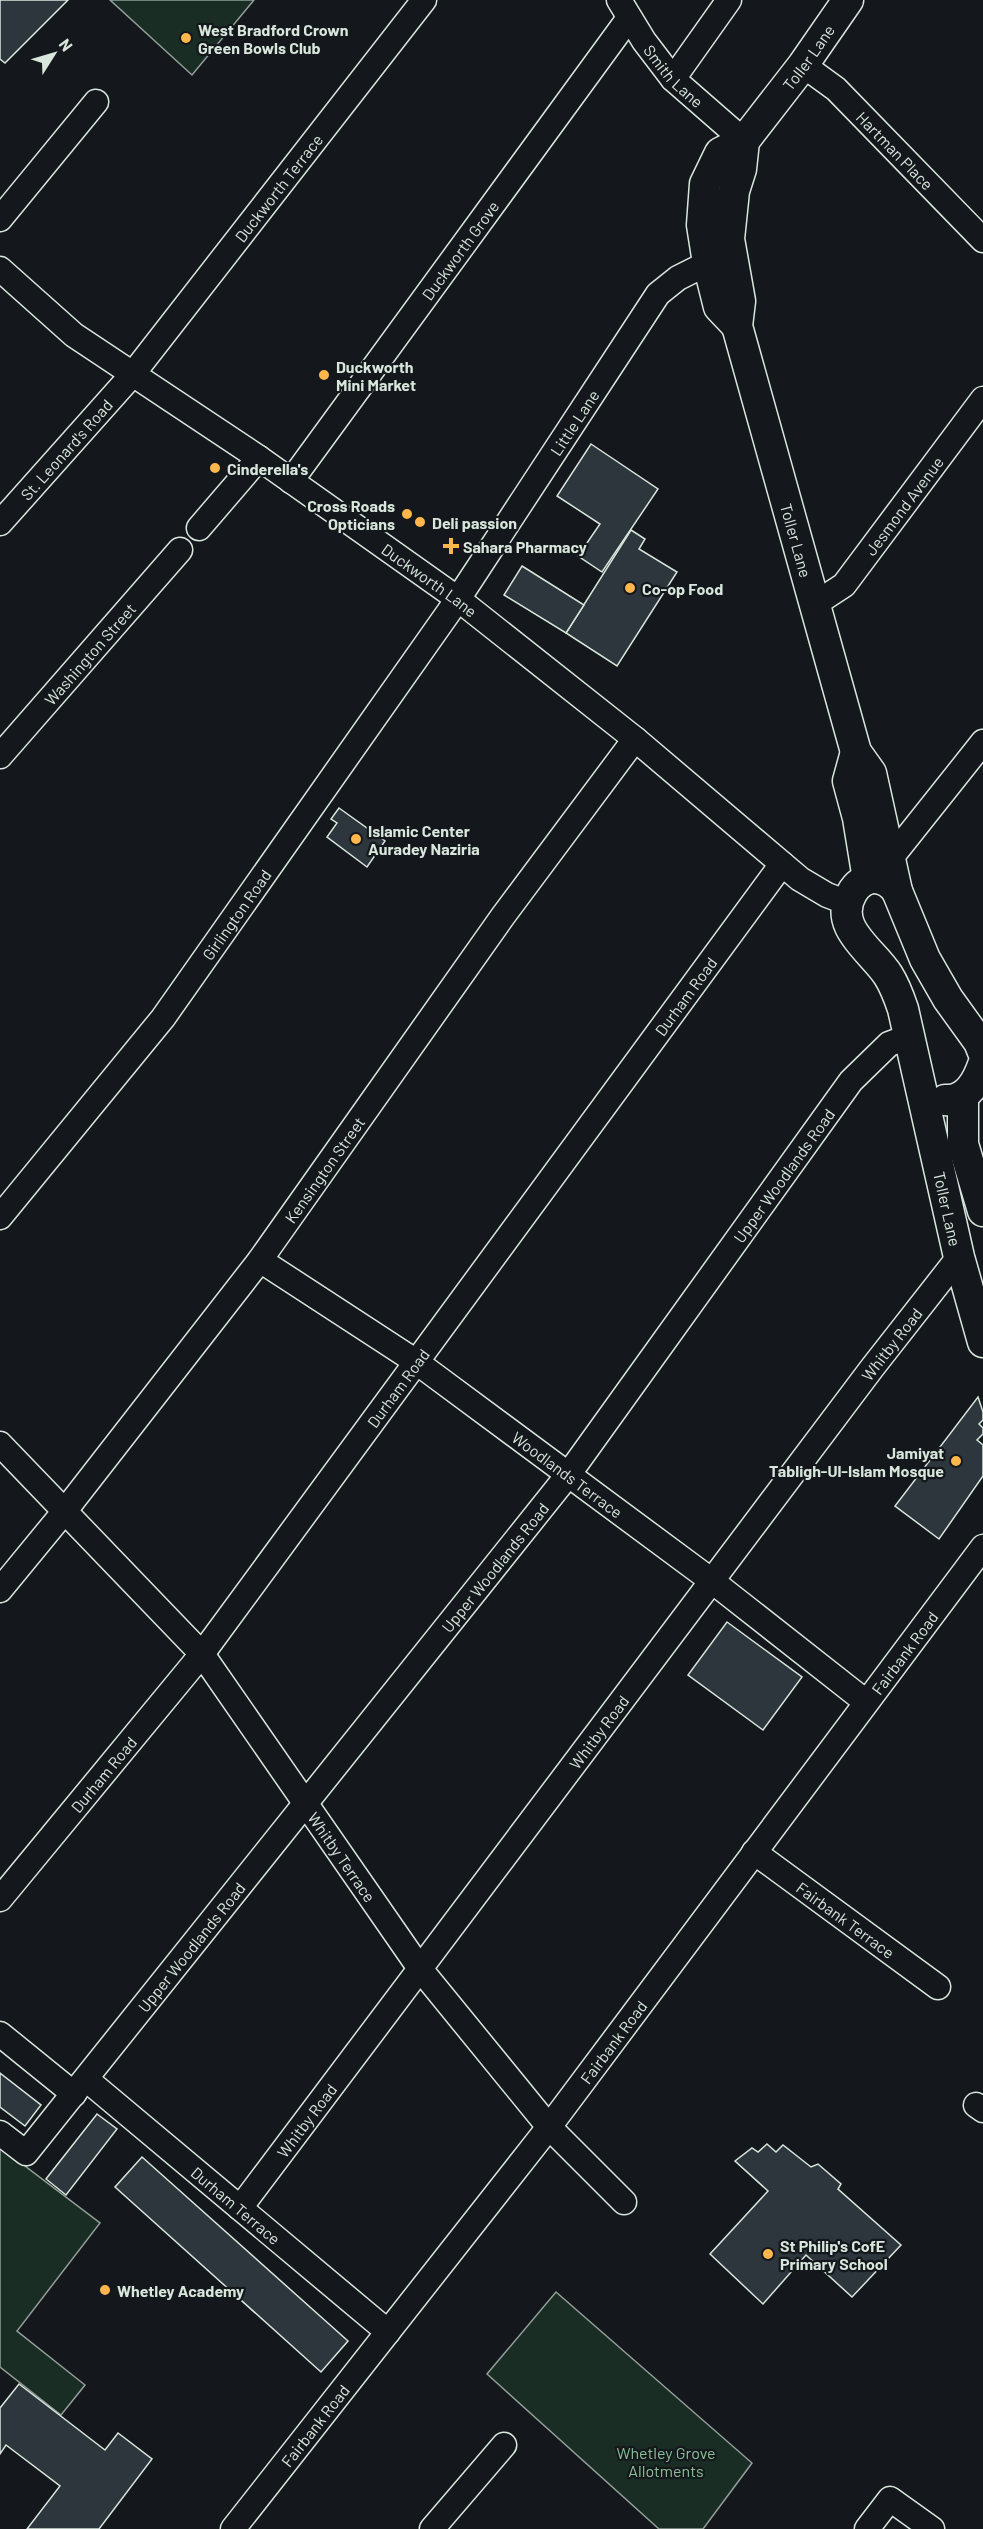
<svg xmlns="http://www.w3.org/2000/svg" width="983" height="2529" viewBox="0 0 983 2529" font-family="Barlow,sans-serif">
<rect width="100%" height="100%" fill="#14181c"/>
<g fill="#1a2d24" stroke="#939e99" stroke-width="1.5">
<path d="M110,0h144l-62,75z"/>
<path d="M0,2147l100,76 -83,108 68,54 -24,30 -61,-48z"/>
<path d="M556,2292l196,171 -49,66h-44l-172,-155z"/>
</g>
<g fill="#2c363c" stroke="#d8e6dc" stroke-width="1.5">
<path d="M0,0h68l-63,63 -5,-4z"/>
<path d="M591,444l67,45 -56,83 -24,-16 22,-32 -43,-28z"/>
<path d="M631,530l14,9 -6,10 38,23 -60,94 -51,-33z"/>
<path d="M522,566l62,39 -18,28 -62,-38z"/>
<path d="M339,808l46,33 -18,26 -40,-30 10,-14 -6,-4z"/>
<path d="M978,1397l5,15v8l-4,4 4,4v6l-6,6 6,5v31l-44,63 -44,-33z"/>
<path d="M727,1622l75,55 -39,53 -75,-55z"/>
<path d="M0,2073l41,32 -16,21 -25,-19z"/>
<path d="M97,2114l20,15 -51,66 -20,-16z"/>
<path d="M767,2144l9,8 7,-7 28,22 7,-3 23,20 -3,5 63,56 -49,52 -46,-42 -43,49 -53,-50 58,-63 -33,-30 17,-13 6,4z"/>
<path d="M142,2157l206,184 -27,31 -206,-185z"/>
<path d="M19,2384l86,66 13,-17 34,26 -53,70h-72l33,-43 -54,-41 -6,9v-46z"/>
</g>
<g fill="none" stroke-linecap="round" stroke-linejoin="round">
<g stroke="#d8e6dc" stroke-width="27">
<g id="minor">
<path id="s1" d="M619,0l25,41 29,38 71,62"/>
<path id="s2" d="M803,65l33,24 147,151"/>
<path d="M673,79l56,-79"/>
<path d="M0,219l96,-117"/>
<path id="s3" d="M0,269l74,66 185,123 199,141 177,140 165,140 27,16 21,8"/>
<path id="s4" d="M291,481l338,-463"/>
<path id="s5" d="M0,523l132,-148 292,-375"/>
<path d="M199,528l60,-70"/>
<path id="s6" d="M815,604l29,-19 139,-186"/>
<path id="s7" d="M0,756l180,-206"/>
<path d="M890,859l93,-117"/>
<path id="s8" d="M0,1217l163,-199 295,-419 200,-305 20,-16 30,-15"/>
<path id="s9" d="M260,1260l155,101 297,220 154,121"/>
<path id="s10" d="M0,1444l202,210 219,316 128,157 75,75"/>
<path id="s11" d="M0,1590l64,-78 196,-252 243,-344 132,-177"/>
<path id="s12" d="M754,1852l184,135"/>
<path id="s13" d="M0,1899l202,-245 580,-790"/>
<path d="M0,2034l74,60"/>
<path id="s14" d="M86,2079l302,253"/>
<path d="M976,2105l7,5"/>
<path id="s15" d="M0,2133l26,20 542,-678 283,-394 38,-37 19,-7"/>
<path id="s16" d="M240,2208l632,-840 87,-111"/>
<path id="s17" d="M233,2529l316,-402 434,-580"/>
<path d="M432,2529l72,-84"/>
<path d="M867,2529l23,-30 42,30"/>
</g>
</g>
<g stroke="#d8e6dc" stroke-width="33">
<g id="major">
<path id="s18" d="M744,141l-3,28 -7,22 -5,48 11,62 -3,25 119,426 15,21 26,118 28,68 23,40 31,43 4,10"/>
<path id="s19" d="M737,326l-18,-19 -11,-44 -6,-38 3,-41 15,-31 24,-12 59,-76 45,-65"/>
<path d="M856,752l-8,29 10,37 10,61"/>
<path id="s20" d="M897,891c-5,-7 -13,-13 -23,-13 -9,0 -18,7 -22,15 -20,34 20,57 36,82 7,11 11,22 15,34l56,248 24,85"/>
<path d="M963,1096v48l20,67"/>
<path d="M945,1100c21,2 32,-18 38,-35"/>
</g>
</g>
<use href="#minor" stroke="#14181c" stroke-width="24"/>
<use href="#major" stroke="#14181c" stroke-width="30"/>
</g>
<g fill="#ffb74d" stroke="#14181c" stroke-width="2">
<circle cx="186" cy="38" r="6"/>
<circle cx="324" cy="375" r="6"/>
<circle cx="215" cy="468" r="6"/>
<circle cx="407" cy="514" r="6"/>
<circle cx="420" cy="522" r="6"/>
<path d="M448 537h6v6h6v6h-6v6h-6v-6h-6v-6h6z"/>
<circle cx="630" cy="588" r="6"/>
<circle cx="356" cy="839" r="6"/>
<circle cx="956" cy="1461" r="6"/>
<circle cx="768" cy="2254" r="6"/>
<circle cx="105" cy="2290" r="6"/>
</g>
<g text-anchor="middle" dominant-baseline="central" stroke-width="4.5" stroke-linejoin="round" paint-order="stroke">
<g font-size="16" font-weight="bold" fill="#d8e6dc" stroke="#14181c" text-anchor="start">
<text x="198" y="29">West Bradford Crown<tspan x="198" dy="18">Green Bowls Club</tspan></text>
<text x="336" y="366">Duckworth<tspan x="336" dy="18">Mini Market</tspan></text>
<text x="227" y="468">Cinderella's</text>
<text x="395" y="505" text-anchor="end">Cross Roads<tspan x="395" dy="18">Opticians</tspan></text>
<text x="432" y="522">Deli passion</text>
<text x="463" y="546">Sahara Pharmacy</text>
<text x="642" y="588">Co-op Food</text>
<text x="368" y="830">Islamic Center<tspan x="368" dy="18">Auradey Naziria</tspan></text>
<text x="944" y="1452" text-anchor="end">Jamiyat<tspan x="944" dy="18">Tabligh-Ul-Islam Mosque</tspan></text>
<text x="780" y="2245">St Philip's CofE<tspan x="780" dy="18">Primary School</tspan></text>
<text x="117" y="2290">Whetley Academy</text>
</g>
<g font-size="16" fill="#d8e6dc" stroke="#14181c">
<text stroke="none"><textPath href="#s19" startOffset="318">Toller Lane</textPath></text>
<text stroke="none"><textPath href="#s1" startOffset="94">Smith Lane</textPath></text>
<text stroke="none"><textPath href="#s2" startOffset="126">Hartman Place</textPath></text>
<text stroke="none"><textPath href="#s5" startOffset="436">Duckworth Terrace</textPath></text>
<text stroke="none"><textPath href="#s4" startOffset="286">Duckworth Grove</textPath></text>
<text stroke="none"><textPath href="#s8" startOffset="981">Little Lane</textPath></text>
<text stroke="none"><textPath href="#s5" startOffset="99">St. Leonard's Road</textPath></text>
<text stroke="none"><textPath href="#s6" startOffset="134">Jesmond Avenue</textPath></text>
<text stroke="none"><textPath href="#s18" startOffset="410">Toller Lane</textPath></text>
<text stroke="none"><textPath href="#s3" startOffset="531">Duckworth Lane</textPath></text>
<text stroke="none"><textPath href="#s7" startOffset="136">Washington Street</textPath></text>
<text stroke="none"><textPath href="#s8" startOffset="384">Girlington Road</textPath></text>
<text stroke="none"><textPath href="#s13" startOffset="1134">Durham Road</textPath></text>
<text stroke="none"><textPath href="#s11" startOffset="531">Kensington Street</textPath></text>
<text stroke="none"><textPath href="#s15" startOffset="1270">Upper Woodlands Road</textPath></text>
<text stroke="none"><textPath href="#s20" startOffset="394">Toller Lane</textPath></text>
<text stroke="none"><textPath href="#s16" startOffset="1082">Whitby Road</textPath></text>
<text stroke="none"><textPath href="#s13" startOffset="648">Durham Road</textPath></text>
<text stroke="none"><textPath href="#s9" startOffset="375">Woodlands Terrace</textPath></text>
<text stroke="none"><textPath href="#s15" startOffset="783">Upper Woodlands Road</textPath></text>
<text stroke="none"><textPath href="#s17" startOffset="1104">Fairbank Road</textPath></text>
<text stroke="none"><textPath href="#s16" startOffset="596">Whitby Road</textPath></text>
<text stroke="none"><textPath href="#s13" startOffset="162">Durham Road</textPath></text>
<text stroke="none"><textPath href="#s10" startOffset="538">Whitby Terrace</textPath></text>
<text stroke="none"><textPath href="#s12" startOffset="114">Fairbank Terrace</textPath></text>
<text stroke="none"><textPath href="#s15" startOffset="297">Upper Woodlands Road</textPath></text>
<text stroke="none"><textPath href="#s17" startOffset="618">Fairbank Road</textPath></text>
<text stroke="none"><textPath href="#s16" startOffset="110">Whitby Road</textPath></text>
<text stroke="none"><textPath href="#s14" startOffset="196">Durham Terrace</textPath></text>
<text stroke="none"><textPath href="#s17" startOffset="132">Fairbank Road</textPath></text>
</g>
<g font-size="16" fill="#8ac095" stroke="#14181c">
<text x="666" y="2452">Whetley Grove<tspan x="666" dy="18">Allotments</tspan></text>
</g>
</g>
<g transform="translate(54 54) rotate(53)" stroke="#14181c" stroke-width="4.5" paint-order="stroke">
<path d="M0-4.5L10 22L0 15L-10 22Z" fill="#d8e6dc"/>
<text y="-9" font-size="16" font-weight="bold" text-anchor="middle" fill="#d8e6dc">N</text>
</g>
</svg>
